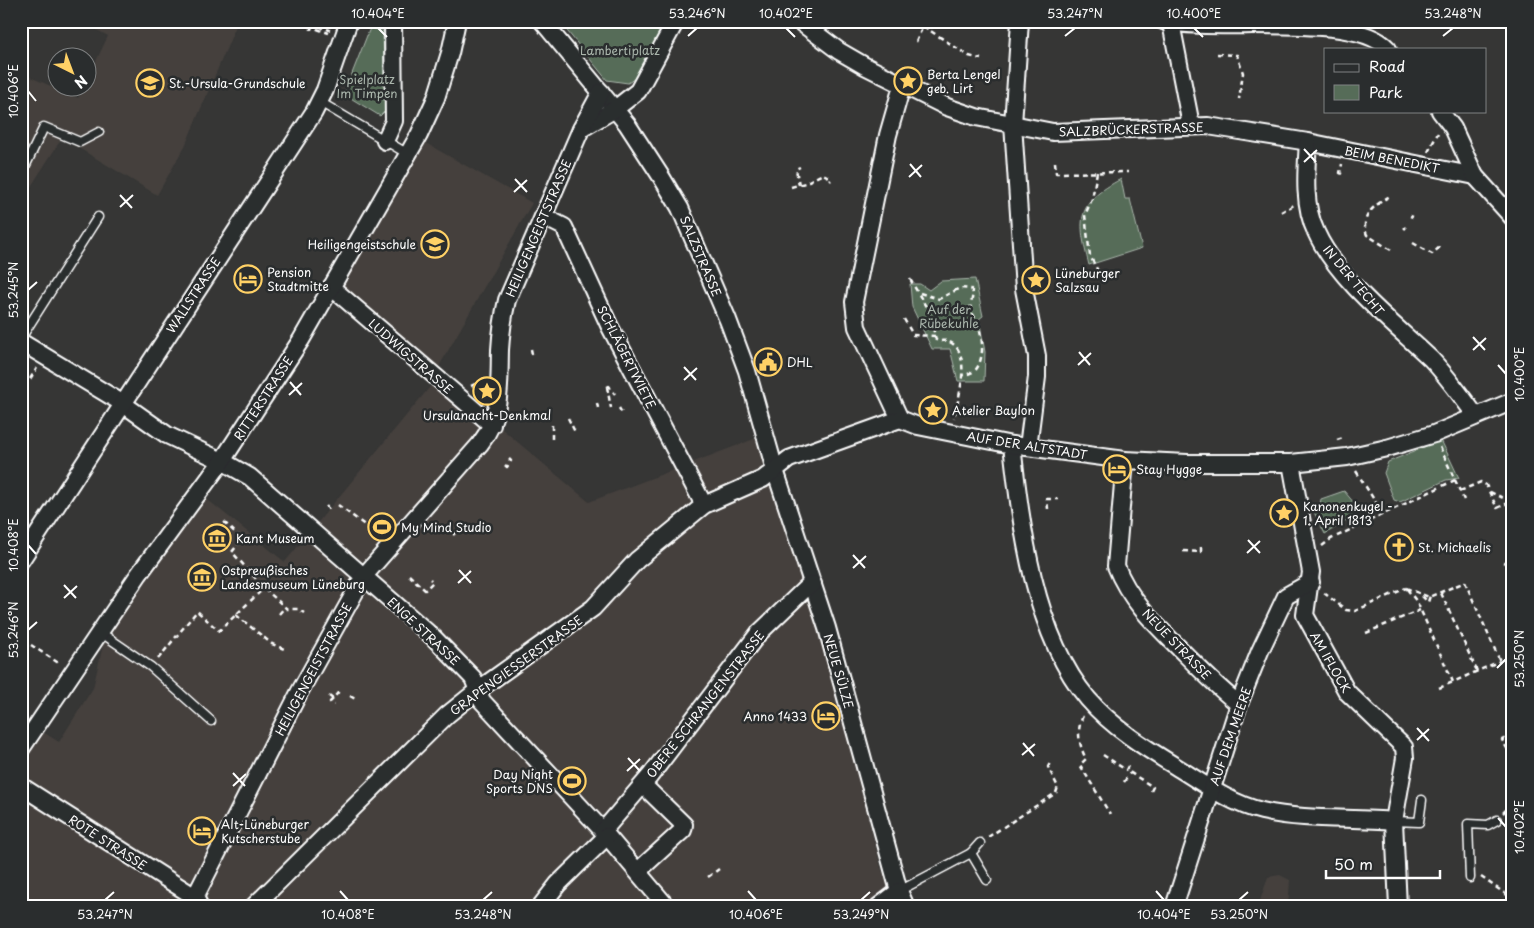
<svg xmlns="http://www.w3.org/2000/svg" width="1534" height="928" viewBox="0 0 1534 928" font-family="'Playpen Sans',sans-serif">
<rect width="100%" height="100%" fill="#363635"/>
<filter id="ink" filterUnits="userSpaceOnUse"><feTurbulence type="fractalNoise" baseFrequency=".02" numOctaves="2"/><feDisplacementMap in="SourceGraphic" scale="10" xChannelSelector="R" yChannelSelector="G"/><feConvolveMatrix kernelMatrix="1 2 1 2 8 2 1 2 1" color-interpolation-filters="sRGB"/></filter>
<g filter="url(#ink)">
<g fill="#45403d">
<path d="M101,21h137l-53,125 -28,49 -95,-57 -41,64v-129l57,25 5,-10h5v-10l20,-42 -11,-6z"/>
<path d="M422,141l110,62 -95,167 -99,-85z"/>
<path d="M439,376l150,126 173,-66 50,158 69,274 18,39h-878v-151l17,-27 21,13 34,-54 14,-60 96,-132 82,66z"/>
<path d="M1280,875l10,5 -2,27h-30l10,-30z"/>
</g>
<g fill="#566c58" stroke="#aab6ac">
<path d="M559,21h110l-31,55 -10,7 -21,-3z"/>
<path d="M370,28l13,3 2,80 -5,5 -36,-22z"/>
<path d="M1121,179l4,20h5l12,49 -53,17c-12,-46 -13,-62 32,-86z"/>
<path d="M975,279l8,37 -4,3 6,33 -1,29h-26l-8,-32h-18l-20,-42 -2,-23h10l9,6 12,-9z"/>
<path d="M1441,440l18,38 -13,2 -46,22 -6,-2 -10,-27 4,-11z"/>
<path d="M1344,491l16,19 -1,3 -34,21 -11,-22 6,-8 1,-5z"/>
</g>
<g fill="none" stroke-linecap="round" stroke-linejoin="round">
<g stroke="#fff" stroke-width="11">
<g id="lane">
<path d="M320,102l88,52"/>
<path d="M21,175l23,-48 36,15 19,-10"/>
<path d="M21,338l77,-121"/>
<path d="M100,632l51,35 60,54"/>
<path d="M1394,821l25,1 3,-22"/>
<path d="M971,853l9,-10"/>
<path d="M1470,878l-2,-54 20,1 9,-5"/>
<path d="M899,891l72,-38 16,27"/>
</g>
</g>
<g stroke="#fff" stroke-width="20">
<g id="street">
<path d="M542,21l85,103 35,54 18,30 48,112 19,51 28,99 52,158 72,263 7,16"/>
<path d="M799,21l40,30 26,15 82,41 29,10 77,15 155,-6 100,16 167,34"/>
<path d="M1020,21l-7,103 11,165 13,67v21l-9,70"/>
<path d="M1163,21c52,12 193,-10 225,28"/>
<path d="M1171,23l20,102"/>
<path d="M1440,111l13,17 22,48 38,42"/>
<path d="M581,129l34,-20 23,-18 38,-70"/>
<path d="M385,141l9,-20 -1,-100"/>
<path d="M1308,142c-2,30 -5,63 8,90 21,47 78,92 115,127 16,17 31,38 45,57"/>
<path d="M544,217l20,10 46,100 94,178"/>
<path d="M331,287l161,138"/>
<path d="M21,342l101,61 45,32 55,26 28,16 184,161 39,40 9,23 121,130 64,76"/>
<path d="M900,419l-43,-92 -3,-25 34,-167 14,-49"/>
<path d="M1012,445c9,80 22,190 76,254 24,28 56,48 87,67 26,16 56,38 87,45 44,10 87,6 132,10"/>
<path d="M1125,460l-9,106c14,36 42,61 69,88 17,17 34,35 54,50"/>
<path d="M1291,463l20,109 -6,43 42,77 57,55 1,11 -11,63 4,86"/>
<path d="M21,560l293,-448 11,-22 24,-69"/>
<path d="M21,749l118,-175 83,-113 79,-121 118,-205 17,-37 14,-45 7,-32"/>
<path d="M21,786l174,111 4,8"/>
<path d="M603,831l47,-55 108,-142 49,-47 6,-3"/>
<path d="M638,871l45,-41 1,-5 -41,-40"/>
<path d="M195,897l105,-206 64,-115 116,-132c22,-28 19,-60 20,-94 1,-17 3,-33 7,-50l74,-171 20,-37"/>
<path d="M253,907l194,-192 31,-25 115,-82 44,-48 67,-55 59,-26 26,-20 111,-40 18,7 94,19 113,15 62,3h104l56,-6 40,-9 47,-14 79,-33"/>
<path d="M540,907l18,-23 49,-48"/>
<path d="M878,907l21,-16"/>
<path d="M1174,907l65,-203 21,-53 26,-55 25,-14"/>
</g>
</g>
<g stroke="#fff" stroke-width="2.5" stroke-dasharray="5 4" stroke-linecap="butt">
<path d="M908,21l15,5 1,-5"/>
<path d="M313,22l-1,2 18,6"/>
<path d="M311,30v-3l18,6"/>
<path d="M916,42l7,-16 46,30 12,3"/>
<path d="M1217,54l20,1 6,18 -4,26"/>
<path d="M1428,152l10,-19"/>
<path d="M1055,162l1,11 72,-1"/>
<path d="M1097,172l-5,27 -7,16 5,41 8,15"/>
<path d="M1342,174l-2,-1 2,-9"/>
<path d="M799,185l-3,-16 4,-2"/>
<path d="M791,187l14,-4 18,-9 4,2 3,5 1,-1"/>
<path d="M1281,212l13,-7"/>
<path d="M1410,216l3,1"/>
<path d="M1404,227l2,2"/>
<path d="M1413,243l19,11 10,-9"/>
<path d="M1391,250l-24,-15c-8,-20 9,-31 25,-40"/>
<path d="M910,279l19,33 7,28c4,2 7,0 11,1 27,8 11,59 7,77"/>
<path d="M920,293l19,6 21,-11 11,1 2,4 -3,17c11,14 17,42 7,58 -3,5 -9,6 -14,7"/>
<path d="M904,319l9,16 22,1"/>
<path d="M531,349l1,5"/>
<path d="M30,379l7,-11"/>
<path d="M471,386l13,-6"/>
<path d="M607,387l4,21"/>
<path d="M607,387l2,-1 6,8"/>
<path d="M597,403l1,5"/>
<path d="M619,408l3,5"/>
<path d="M568,418l8,16"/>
<path d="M552,439v-15"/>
<path d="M1337,440l6,-2"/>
<path d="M1440,447l24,53"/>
<path d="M505,465l2,2 4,-6 -2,-2"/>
<path d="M1356,471l27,43"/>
<path d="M1460,491l21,-9 5,3 11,23 16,-7"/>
<path d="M1490,492l22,10"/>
<path d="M338,505l28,21"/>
<path d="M326,506l5,6"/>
<path d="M1048,509l-1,-10h11"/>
<path d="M224,522l18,17 -10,13 33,37 22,20h11l6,4"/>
<path d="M453,535l9,-9 -2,-3"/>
<path d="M1322,546l9,-7 124,-59"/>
<path d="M1183,551l18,1v-7"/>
<path d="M1503,562l10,4"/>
<path d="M1505,562l8,-3"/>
<path d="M409,575l16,15 8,-8 -3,-3"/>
<path d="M1406,588l23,9 36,-15 35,79 13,-3"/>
<path d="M1407,589l10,13 36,80 47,-21"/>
<path d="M1324,593l22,17 9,1 51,-23"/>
<path d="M1441,593l36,78"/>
<path d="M1422,596l6,6 2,-6"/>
<path d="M279,614l6,-7"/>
<path d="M236,615l36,29 12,5"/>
<path d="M1366,633l54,-23"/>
<path d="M31,645l29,19"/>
<path d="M158,659l39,-48 22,20 45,-43"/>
<path d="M1439,688l14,-6"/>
<path d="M329,696l4,3 7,-9"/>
<path d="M350,696l7,4"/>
<path d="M333,699l-3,3 4,3"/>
<path d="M1083,716c-7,14 -4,29 3,43l-6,6 30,49"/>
<path d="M1513,735l-11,5 11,18"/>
<path d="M1103,755l23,15"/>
<path d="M1128,766l-2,4 27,17 -2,4"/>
<path d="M1124,782l6,-9"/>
<path d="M1503,813l3,-3 7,-1"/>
<path d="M988,837l68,-44 2,-6 -10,-20 2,-4"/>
<path d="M708,877l11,-8"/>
<path d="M1481,877l32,22"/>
<path d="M164,907l5,-8"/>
<path d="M1441,907l-1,-3 8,-1v4"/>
</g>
<use href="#lane" stroke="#2a2d2e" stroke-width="8"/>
<use href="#street" stroke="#2a2d2e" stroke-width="16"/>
</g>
</g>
<path fill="none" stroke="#fff" stroke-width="2" d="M378,28l9,9M786,28l9,9M1194,28l9,9M688,36l9,-8M1065,36l10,-8M1443,36l10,-8M28,91l8,10M1304,149l12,13M1304,162l13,-12M910,164l11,13M909,177l13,-12M515,179l12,13M514,192l13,-12M120,195l12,13M120,207l13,-12M28,290l9,-8M1473,337l12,13M1473,350l13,-12M1079,352l11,13M1078,365l13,-12M1498,365l8,9M684,367l12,13M684,380l13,-12M290,382l11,13M289,395l13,-12M1248,540l12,13M28,545l8,9M1247,553l13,-12M853,555l12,13M853,568l13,-12M459,570l12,13M458,583l13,-12M64,585l12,13M64,598l13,-12M28,630l9,-8M1497,668l9,-9M1417,728l12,13M1417,740l12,-11M1023,743l11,13M1022,755l13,-11M628,758l12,13M627,771l13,-12M233,773l12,13M233,786l13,-12M1498,818l8,9M340,891l8,9M748,891l8,9M1156,891l8,9M105,900l9,-8M483,900l9,-8M861,900l9,-8M1239,900l9,-8"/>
<defs>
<g id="sight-ring" transform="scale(1.4375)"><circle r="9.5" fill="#2a2d2e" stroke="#ffd166" stroke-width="1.5"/><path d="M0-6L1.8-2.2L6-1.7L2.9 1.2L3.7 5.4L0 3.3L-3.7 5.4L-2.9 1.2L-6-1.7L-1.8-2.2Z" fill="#ffd166"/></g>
<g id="school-ring" transform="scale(1.4375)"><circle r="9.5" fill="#2a2d2e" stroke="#ffd166" stroke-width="1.5"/><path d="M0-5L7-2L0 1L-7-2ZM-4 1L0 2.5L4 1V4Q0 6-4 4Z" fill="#ffd166"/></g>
<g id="hotel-ring" transform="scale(1.4375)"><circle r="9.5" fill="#2a2d2e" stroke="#ffd166" stroke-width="1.5"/><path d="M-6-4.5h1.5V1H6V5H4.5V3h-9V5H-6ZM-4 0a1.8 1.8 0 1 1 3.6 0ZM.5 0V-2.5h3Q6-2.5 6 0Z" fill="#ffd166"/></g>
<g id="civic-ring" transform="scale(1.4375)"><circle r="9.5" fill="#2a2d2e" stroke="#ffd166" stroke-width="1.5"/><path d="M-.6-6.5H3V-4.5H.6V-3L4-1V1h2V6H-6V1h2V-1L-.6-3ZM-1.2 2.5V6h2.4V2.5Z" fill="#ffd166"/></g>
<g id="stadium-ring" transform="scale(1.4375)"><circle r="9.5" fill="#2a2d2e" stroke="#ffd166" stroke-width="1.5"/><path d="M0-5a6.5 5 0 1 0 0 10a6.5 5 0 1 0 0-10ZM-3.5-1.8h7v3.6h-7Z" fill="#ffd166"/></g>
<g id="museum-ring" transform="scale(1.4375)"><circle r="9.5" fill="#2a2d2e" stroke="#ffd166" stroke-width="1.5"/><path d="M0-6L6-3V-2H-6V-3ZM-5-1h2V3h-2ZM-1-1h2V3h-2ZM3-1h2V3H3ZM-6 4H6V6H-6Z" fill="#ffd166"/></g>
<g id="church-ring" transform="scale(1.4375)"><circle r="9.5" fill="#2a2d2e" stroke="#ffd166" stroke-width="1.5"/><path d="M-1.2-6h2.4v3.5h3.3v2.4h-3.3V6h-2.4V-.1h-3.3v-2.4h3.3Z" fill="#ffd166"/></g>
</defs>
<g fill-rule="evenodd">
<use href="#sight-ring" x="908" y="81"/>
<use href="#school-ring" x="150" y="83"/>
<use href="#school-ring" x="435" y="244"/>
<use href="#hotel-ring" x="248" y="279"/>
<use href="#sight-ring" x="1036" y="280"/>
<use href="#civic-ring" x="768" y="362"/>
<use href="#sight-ring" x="487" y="391"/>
<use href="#sight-ring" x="933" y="410"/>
<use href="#hotel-ring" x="1117" y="469"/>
<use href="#sight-ring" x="1284" y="513"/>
<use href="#stadium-ring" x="382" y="527"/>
<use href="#museum-ring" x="217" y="538"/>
<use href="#church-ring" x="1399" y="547"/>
<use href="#museum-ring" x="202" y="577"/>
<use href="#hotel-ring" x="826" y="716"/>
<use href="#stadium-ring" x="572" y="781"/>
<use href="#hotel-ring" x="202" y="831"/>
</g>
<g text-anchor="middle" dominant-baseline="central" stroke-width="5" stroke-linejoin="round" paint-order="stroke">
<g font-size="12" fill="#aab6ac" stroke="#2a2d2e">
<text x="620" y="50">Lambertiplatz</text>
<text x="367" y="79">Spielplatz<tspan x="367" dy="14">Im Timpen</tspan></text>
<text x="949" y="309">Auf der<tspan x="949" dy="14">Rübekuhle</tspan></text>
</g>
<g font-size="12" fill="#fff" stroke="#2a2d2e" text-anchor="start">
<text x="927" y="74">Berta Lengel<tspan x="927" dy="14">geb. Lirt</tspan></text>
<text x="169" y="83">St.-Ursula-Grundschule</text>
<text x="416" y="244" text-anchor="end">Heiligengeistschule</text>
<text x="267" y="272">Pension<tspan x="267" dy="14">Stadtmitte</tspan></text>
<text x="1055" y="273">Lüneburger<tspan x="1055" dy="14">Salzsau</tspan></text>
<text x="787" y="362">DHL</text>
<text x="952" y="410">Atelier Baylon</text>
<text x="487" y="415" text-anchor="middle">Ursulanacht-Denkmal</text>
<text x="1136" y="469">Stay Hygge</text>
<text x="1303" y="506">Kanonenkugel -<tspan x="1303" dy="14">1. April 1813</tspan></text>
<text x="401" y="527">My Mind Studio</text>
<text x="236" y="538">Kant Museum</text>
<text x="1418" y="547">St. Michaelis</text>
<text x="221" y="570">Ostpreußisches<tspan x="221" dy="14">Landesmuseum Lüneburg</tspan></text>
<text x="807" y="716" text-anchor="end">Anno 1433</text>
<text x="553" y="774" text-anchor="end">Day Night<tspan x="553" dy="14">Sports DNS</tspan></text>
<text x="221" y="824">Alt-Lüneburger<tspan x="221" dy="14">Kutscherstube</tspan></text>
</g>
<g font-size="12" fill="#fff" stroke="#2a2d2e">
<text transform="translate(1131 129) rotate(-2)">SALZBRÜCKERSTRASSE</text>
<text transform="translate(1392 159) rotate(11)">BEIM BENEDIKT</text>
<text transform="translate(538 228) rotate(-67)">HEILIGENGEISTSTRASSE</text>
<text transform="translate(701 256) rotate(67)">SALZSTRASSE</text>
<text transform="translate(1354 280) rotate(50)">IN DER TECHT</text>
<text transform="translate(193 295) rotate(-57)">WALLSTRASSE</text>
<text transform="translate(411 356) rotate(41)">LUDWIGSTRASSE</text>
<text transform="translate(627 357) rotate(63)">SCHLÄGERTWIETE</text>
<text transform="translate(263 398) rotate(-57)">RITTERSTRASSE</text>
<text transform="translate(1027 445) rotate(9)">AUF DER ALTSTADT</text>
<text transform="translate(424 631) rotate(43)">ENGE STRASSE</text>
<text transform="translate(1177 644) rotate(46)">NEUE STRASSE</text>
<text transform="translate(1331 662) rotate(60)">AM IFLOCK</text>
<text transform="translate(516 665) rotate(-36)">GRAPENGIESSERSTRASSE</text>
<text transform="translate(313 669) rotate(-62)">HEILIGENGEISTSTRASSE</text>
<text transform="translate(839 671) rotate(74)">NEUE SÜLZE</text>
<text transform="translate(705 704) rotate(-52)">OBERE SCHRANGENSTRASSE</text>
<text transform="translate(1230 736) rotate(-71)">AUF DEM MEERE</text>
<text transform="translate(108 842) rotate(33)">ROTE STRASSE</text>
</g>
</g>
<rect width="1534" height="928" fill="none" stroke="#2a2d2e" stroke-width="55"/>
<rect x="1324" y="48" width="162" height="65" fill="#2a2d2e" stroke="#7f8182"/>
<rect x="1334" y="64" width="25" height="8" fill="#2a2d2e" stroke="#7f8182"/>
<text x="1369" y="72" font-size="15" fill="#ffffff">Road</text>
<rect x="1334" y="85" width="25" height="15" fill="#566c58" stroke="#7f8182"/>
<text x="1369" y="98" font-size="15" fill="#ffffff">Park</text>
<g transform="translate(72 72) rotate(138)"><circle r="24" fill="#2a2d2e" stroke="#7f8182"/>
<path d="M0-4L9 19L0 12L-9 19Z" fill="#ffd166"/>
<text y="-8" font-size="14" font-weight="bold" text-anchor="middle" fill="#ffffff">N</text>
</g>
<path d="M1326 870v8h114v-8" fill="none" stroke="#ffffff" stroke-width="2.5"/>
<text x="1334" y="870" font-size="15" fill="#ffffff" stroke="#2a2d2e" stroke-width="4" paint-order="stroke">50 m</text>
<rect x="28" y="28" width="1478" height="872" fill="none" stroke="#fff" stroke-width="2"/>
<g font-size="12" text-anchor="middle" fill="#fff">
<text x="378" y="18">10.404°E</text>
<text x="697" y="18">53.246°N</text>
<text x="786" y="18">10.402°E</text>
<text x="1075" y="18">53.247°N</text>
<text x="1194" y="18">10.400°E</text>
<text x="1453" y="18">53.248°N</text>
<text transform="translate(14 91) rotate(-90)" y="4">10.406°E</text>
<text transform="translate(14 290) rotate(-90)" y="4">53.245°N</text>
<text transform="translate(1520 374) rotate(-90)" y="4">10.400°E</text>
<text transform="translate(14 545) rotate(-90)" y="4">10.408°E</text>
<text transform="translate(14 630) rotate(-90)" y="4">53.246°N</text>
<text transform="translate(1520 659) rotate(-90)" y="4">53.250°N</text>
<text transform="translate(1520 827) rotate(-90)" y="4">10.402°E</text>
<text x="105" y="919">53.247°N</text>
<text x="348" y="919">10.408°E</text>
<text x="483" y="919">53.248°N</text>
<text x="756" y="919">10.406°E</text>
<text x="861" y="919">53.249°N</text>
<text x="1164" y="919">10.404°E</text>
<text x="1239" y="919">53.250°N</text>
</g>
</svg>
